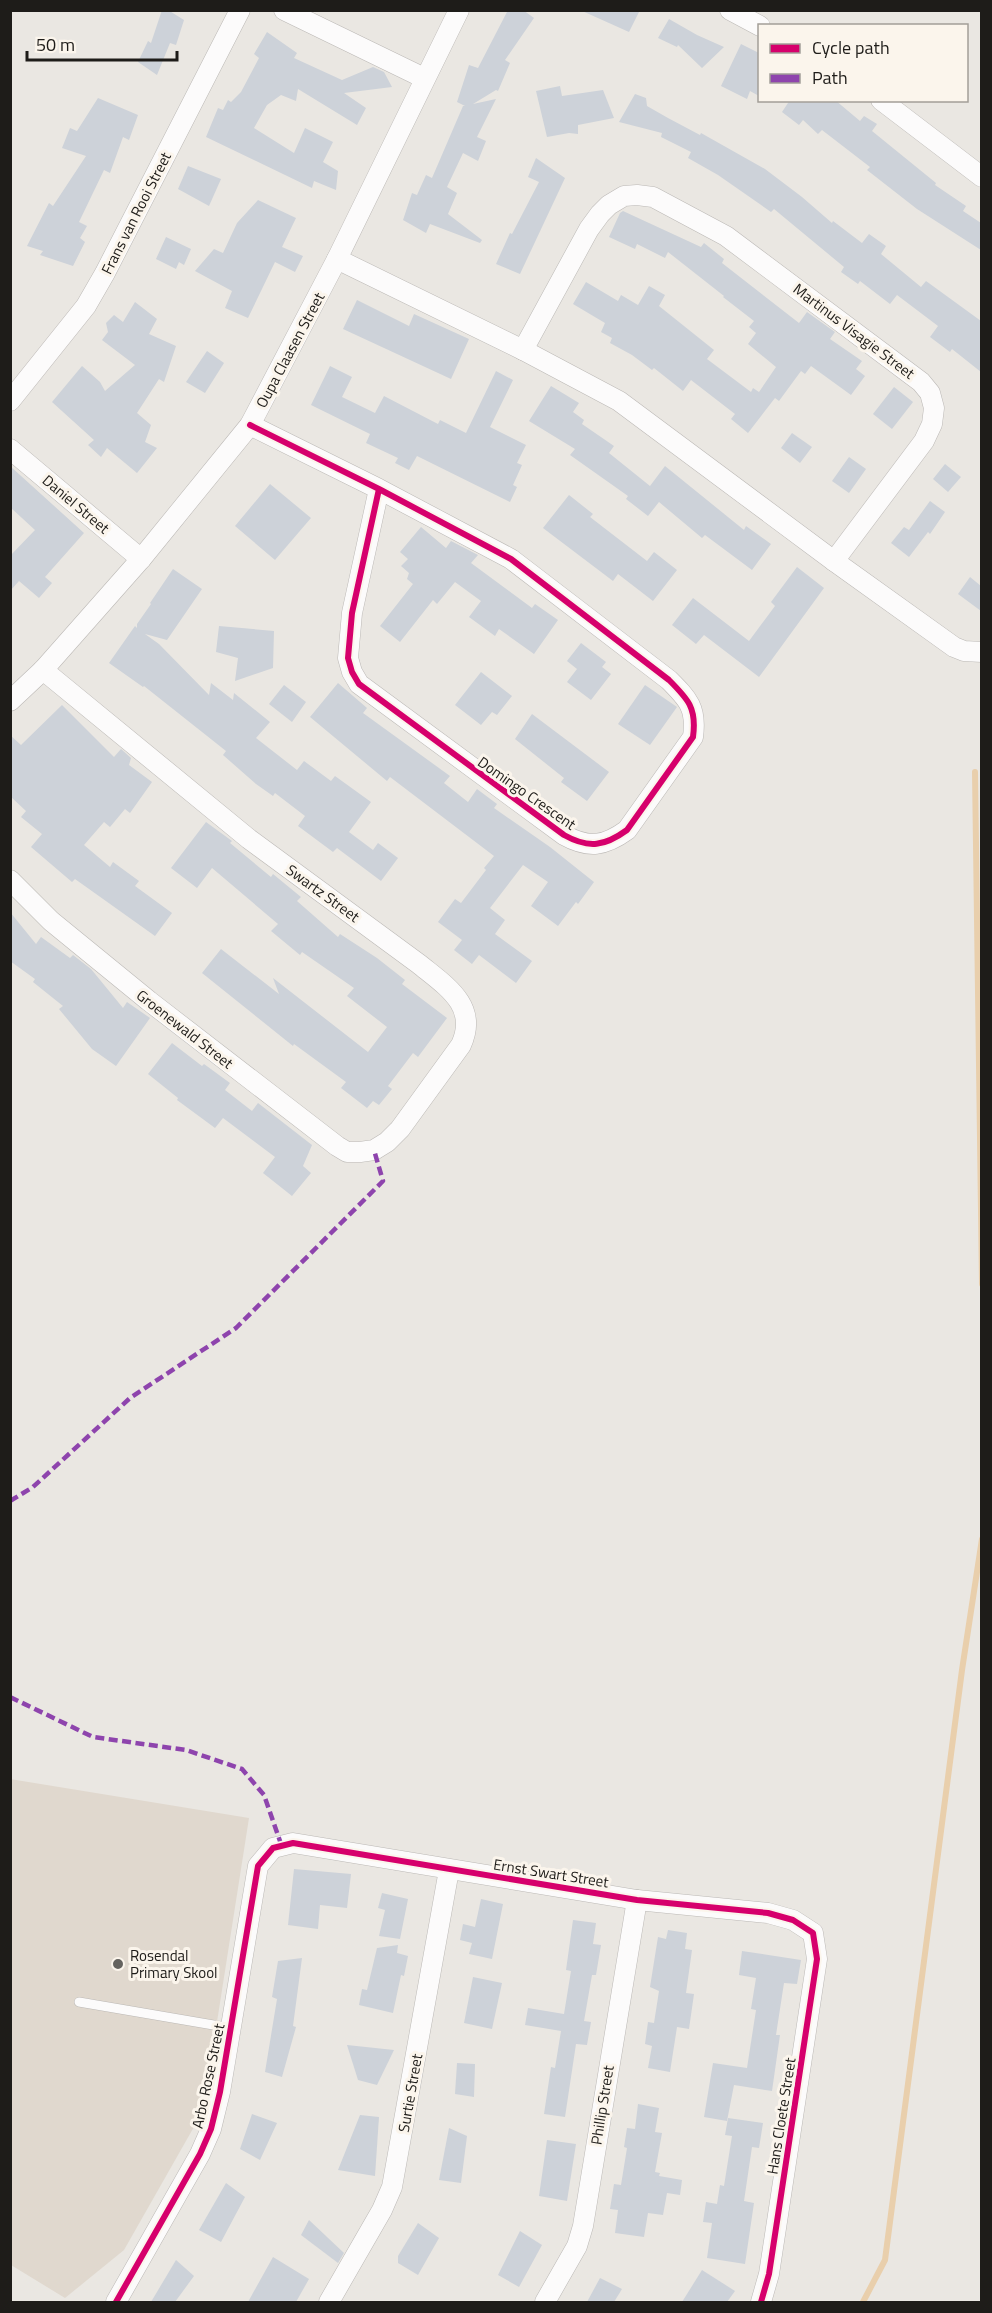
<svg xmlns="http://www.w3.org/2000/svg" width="992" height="2313" viewBox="0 0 992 2313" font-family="'Titillium Web',sans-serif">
<rect width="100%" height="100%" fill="#eae7e2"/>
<path fill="#e0d8ce" d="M10,1779l239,39 -46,293 -79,139 -59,48 -54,-33z"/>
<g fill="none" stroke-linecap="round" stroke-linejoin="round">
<g stroke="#e9cfac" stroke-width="6">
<path d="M975,772l7,512"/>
<path d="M863,2302l22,-42 77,-590 20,-131"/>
</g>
</g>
<g fill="#cdd2d9">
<path d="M162,10h6l16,10 -8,25 -6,-2 -13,32 -19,-13 10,-21 3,2z"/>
<path d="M508,10h15l11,8 -29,42 5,3 -12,28 -2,-1 -23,14 23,-5 -19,38 9,4 -8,20 -15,-8 -16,34 10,6 -9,21 34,26 -2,3 -50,-19 -4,9 -23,-13 9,-27 5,2 9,-20 6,3 31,-72h2l-8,-4 12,-37 9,3z"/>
<path d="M580,10h60l-11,22z"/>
<path d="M669,19l28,16 27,12 -22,21 -24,-23 -1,2 -19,-9z"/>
<path d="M267,32l30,21 -3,5 48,22 31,-13 11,5 8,15 -48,6 22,15 -9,17 -59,-36 -2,12 -15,-6 -14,10 -13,23 40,25 11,-25 28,14 -10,20 15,9 -2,19 -22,-9 -2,7 -106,-51 12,-29 5,2 5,-10 3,2 10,-10 18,-34 -5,-4z"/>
<path d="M741,44l18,9v43l-9,-5 -3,8 -26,-13z"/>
<path d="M560,86l2,10 41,-6 11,28 -36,7v9l-9,-1 -22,4 -11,-46z"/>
<path d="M635,94l11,4 1,8 21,12 32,17 1,-2 64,36 37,28 30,26 1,-2 29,22 7,-9 17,12 -5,8 40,33 5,-6 55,40v51l-29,-23 -2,3 -20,-15 8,-11 -41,-31 -7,9 -30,-23 -2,3 -17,-12 3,-5 -70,-58 -3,3 -53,-37 -30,-17 3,-6 -30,-15 1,-4 -43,-11z"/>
<path d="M98,98l40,17 -9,25 -6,-3 -13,36 -6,-3 -25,52 8,4 -7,12 5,4 -12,24 -33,-11 3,-4 -16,-5 22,-43 4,3 33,-50 -24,-8 8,-20 7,3z"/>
<path d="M790,100h45l25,21 4,-5 13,8 -5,7 64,52 -1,2 31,21 -3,5 18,12v27l-64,-41 -50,-39 3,-3 -48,-37 -4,4 -15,-14 -4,5 -17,-13z"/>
<path d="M536,158l29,20 -45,96 -24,-10 14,-31 2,1 27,-52 -11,-5z"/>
<path d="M188,166l33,13 -12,27 -31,-17z"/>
<path d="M258,200l38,18 -14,29 21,9 -8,16 -20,-10 -27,56 -23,-10 7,-17 -37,-20 19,-22 9,4 14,-30z"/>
<path d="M623,211l78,36 3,-4 20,16 -2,4 77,60 8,-11 28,20 -5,7 32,22 -6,8 9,7 -14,19 -40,-29 -6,8 -4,-3 -22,30 -4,-3 -27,35 -17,-14 4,-5 -44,-34 -8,11 -29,-23 -2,2 -20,-15 -22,-12 2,-5 -11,-6 4,-9 -32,-19 13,-22 32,19 3,-6 17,10 11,-19 16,9 -6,11 55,44 -7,9 44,33 2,-4 6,4 17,-25 -28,-23 8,-11 -7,-6 5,-6 -31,-24 1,-1 -56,-44 -3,6 -28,-14 -2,5 -26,-12 11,-24z"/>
<path d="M166,237l25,12 -7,16 -5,-3 -3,7 -20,-10z"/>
<path d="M357,300l52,26 5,-12 55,25 -18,40 -108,-50z"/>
<path d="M135,302l22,17 -8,15 27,12 -12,36 -5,-3 -22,34 14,12 -6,17 12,6 -20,25 -30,-25 -6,9 -13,-12 6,-5 -42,-38 30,-36 18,16 5,9 30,-26 -33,-25 6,-8 -2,-9 8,-8 9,7z"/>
<path d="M207,351l17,12 -19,30 -19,-11z"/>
<path d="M330,366l22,11 -10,20 33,16 9,-17 54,28 2,-4 26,13 30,-62 17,9 -23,47 36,18 -9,18 5,2 -9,20 4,2 -7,15 -93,-46 -8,14 -14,-7 3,-5 -32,-15 4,-9 -59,-29z"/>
<path d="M551,386l28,17 -6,9 11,8 -2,4 32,22 -5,7 41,33 15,-20 79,64 2,-4 25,18 -19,26 -47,-35 -3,3 -43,-36 -11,14 -22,-17 2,-3 -58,-41 5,-6 -46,-28z"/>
<path d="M894,387l19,15 -21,27 -19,-15z"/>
<path d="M792,433l20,14 -12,16 -19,-15z"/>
<path d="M849,457l17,12 -17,24 -17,-12z"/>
<path d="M945,464l16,13 -13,15 -15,-13z"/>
<path d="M10,466l74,67 -39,44 7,6 -13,15 -20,-17 -9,10v-35l25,-26 -25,-23z"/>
<path d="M270,484l41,34 -36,42 -40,-34z"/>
<path d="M569,495l24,19 -3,3 57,44 7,-9 23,18 -24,31 -35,-27 -5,7 -70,-53z"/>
<path d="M930,501l15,11 -15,22 -2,-2 -19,25 -18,-14 13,-16 5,3z"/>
<path d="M421,527l25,21 5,-7 27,14 -7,8 61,45 3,-4 23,16 -24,34 -35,-25 -4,7 -26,-19 12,-16 -26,-19 -18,22 -4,-4 -33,42 -20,-16 33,-42 -6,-5 2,-6 -8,-7 7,-7 -8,-7z"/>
<path d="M797,567l27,21 -65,89 -55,-42 -8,9 -24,-19 21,-27 56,43 26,-35 -4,-4z"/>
<path d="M173,569l29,20 -35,51 -22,-6 14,10 50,51 2,-12 22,17 1,-7 36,29 -14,16 41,32 7,-9 27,20 4,-5 36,26 -22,30 24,18 5,-7 20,15 -17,23 -44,-33 -4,4 -35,-26 7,-10 -30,-23 -2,3 -17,-12 -33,-29 3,-4 -82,-65 -1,1 -34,-24 26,-37 2,2v-4l14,-20 -1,-1z"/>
<path d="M970,577l11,9v25l-23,-17z"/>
<path d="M219,626l55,5 -1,37 -38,13 3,-23 -22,-6z"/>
<path d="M581,643l25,19 -4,5 9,7 -20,26 -24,-18 10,-13 -10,-8z"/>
<path d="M481,672l31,24 -15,19 -5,-3 -11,13 -26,-20z"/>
<path d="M338,683l29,25 -4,5 87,63 -6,7 24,19 9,-13 20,15 -3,4 56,39 44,35 -16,22 -2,-2 -18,24 -27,-20 17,-24 -25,-17 -33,43 15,12 -10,14 37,27 -16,22 -37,-28 -7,9 -18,-14 8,-10 -24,-18 17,-23 6,4 25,-33 -2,-2 10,-12 -104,-79 -3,4 -77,-64z"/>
<path d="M284,685l22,17 -14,20 -23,-18z"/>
<path d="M645,685l32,22 -27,38 -32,-21z"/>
<path d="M62,705l52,52 7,-8 10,9 -2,7 23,17 -22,31 -5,-4 -15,18 -6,-5 -20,23 26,22 3,-5 26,19 -4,5 37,27 -17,23 -80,-57 -3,3 -41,-35 11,-13 -21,-17 5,-6 -16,-15v-61l11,10z"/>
<path d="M532,714l77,58 -22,29 -26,-19 3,-4 -49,-39z"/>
<path d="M206,822l26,19 -2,2 41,34 2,-3 28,23 -4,4 41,36 2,-3 37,24 28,22 -3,4 45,34 -29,39 -5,-4 -25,33 4,3 -13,16 -6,-4 -6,7 -26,-20 5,-6 -52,-38 -1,2 -91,-73 19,-24 58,45 -6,-16 95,74 19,-25 -40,-31 7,-8 -52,-36 -2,3 -29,-24 7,-7 -66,-56 -15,20 -26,-20z"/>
<path d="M10,912l26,32 5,-7 29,21 3,-3 18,14 32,39 4,-6 23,16 -34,48 -24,-17 -33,-40 4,-3 -30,-24 2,-3 -25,-18z"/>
<path d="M172,1043l30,23 2,-2 26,19 -5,7 27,21 6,-8 54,42 -9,21 8,7 -19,23 -29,-23 12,-16 -52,-39 -8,10 -38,-28 1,-2 -30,-24z"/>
<path d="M294,1869l57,5 -4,34 -27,-3 -2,24 -30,-4z"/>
<path d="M382,1893l26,6 -8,40 -21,-3 6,-26 -7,-2z"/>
<path d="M481,1899l22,5 -11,55 -23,-5 3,-11 -12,-3 3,-16 12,3z"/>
<path d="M573,1920l23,3 -3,21 8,1 -5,30h-4l-8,46 7,1 -4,23 -11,-1 -11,73 -21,-3 7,-47 4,1 6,-37 -36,-6 3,-17 36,6 7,-43 -5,-1z"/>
<path d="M668,1930l19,3 -2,16 7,1 -6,43 8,1 -5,35 -12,-2 -7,45 -22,-4 4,-22 -7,-2 3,-22 6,1 5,-32 -9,-4 8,-50 8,2z"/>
<path d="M398,1945l-1,8 11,3 -4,20 -3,-1 -8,38 -34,-8 3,-16 5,1 10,-42z"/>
<path d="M742,1951l59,9 -4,24 -13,-1 -8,52h4l-8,56 -38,-6 -7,36 -23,-4 9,-54 34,5 9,-58 -5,-1 5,-31 -17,-3z"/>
<path d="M302,1958l-9,68 3,1 -14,50 -17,-5 12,-73 -5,-2 6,-36z"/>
<path d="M473,1977l29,6 -10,46 -28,-6z"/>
<path d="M347,2045l47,5 -17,35 -19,-5z"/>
<path d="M457,2063l18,1 -1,33 -19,-3z"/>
<path d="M638,2104l21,4 -4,24 7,1 -7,39 5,1 -1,3 23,4 -2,15 -13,-2 -4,22 -15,-2 -4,24 -29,-4 3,-23 -8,-1 4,-25 7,1 6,-37 -3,-1 3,-19 8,1z"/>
<path d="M252,2114l25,9 -17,37 -20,-11z"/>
<path d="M360,2115l19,2 -4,59 -37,-6z"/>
<path d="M728,2118l35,5 -4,25 -7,-1 -8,54 10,2 -9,61 -38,-6 5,-35 -9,-1 3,-20 11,2 3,-19 4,1 8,-50 -7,-1z"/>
<path d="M449,2128l18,8 -6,47 -22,-3z"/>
<path d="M547,2140l29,4 -9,57 -28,-5z"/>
<path d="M226,2183l19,14 -24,45 -22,-12z"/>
<path d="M309,2220l35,33 -6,10 -37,-28z"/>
<path d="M418,2223l21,15 -21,37 -20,-12v-7z"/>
<path d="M520,2231l22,14 -23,42 -21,-12z"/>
<path d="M273,2257l36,22 -13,23h-48z"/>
<path d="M176,2260l18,16 -19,26h-24z"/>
<path d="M702,2270l33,21 -8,11h-45z"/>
<path d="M600,2278l22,11 -8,13h-27z"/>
</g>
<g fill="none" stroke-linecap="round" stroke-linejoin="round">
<g stroke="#bbb8b5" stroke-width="10">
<path id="lane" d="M79,2002l152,26"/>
</g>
<g stroke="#bbb8b5" stroke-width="21">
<g id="street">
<path d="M284,10l140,68"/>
<path d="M730,10l30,16"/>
<path d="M881,100l101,77"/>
<path d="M337,259l186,91 96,51 215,160 120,86 10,4 18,1"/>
<path d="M523,350l66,-121 11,-15 9,-9 15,-9 13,-1 16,2 73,39 195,146 9,11 4,15 -2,16 -8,17 -90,120"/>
<path d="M10,401l76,-95 19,-33 135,-263"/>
<path d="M250,425l129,64 132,70 158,121c19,19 28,28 24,57l-66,93c-22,16 -38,19 -63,5l-205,-151 -7,-12 -4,-14 4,-45 27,-124"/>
<path d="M10,449l131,110"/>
<path d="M10,701l33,-31 98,-111 109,-134 87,-166 122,-249"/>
<path d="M10,880l41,41 98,80 188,145 10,6h13l14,-2 13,-8 13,-13 61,-84c18,-39 -15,-59 -42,-81l-170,-125 -206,-169"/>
<path d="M116,2302l84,-148 11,-25 9,-37 38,-226 15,-18 20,-5 344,57 131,13 25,7 20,13 4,26 -48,315 -8,28"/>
<path d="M329,2302l53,-92 10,-23 57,-317"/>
<path d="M545,2302l32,-56 6,-20 54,-326"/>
</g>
</g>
<use href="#lane" stroke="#fcfbfb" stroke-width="9"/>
<use href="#street" stroke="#fcfbfb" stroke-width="20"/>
<g stroke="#8e44ad" stroke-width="4.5" stroke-dasharray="9 4.5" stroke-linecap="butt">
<path d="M10,1501l23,-14 97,-89 106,-70 147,-147 -9,-31"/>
<path d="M10,1697l83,40 93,13 56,19 22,26 17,49"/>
</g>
<g stroke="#fbf5ec" stroke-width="10">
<g id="cycleway">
<path d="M250,425l129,64 132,70 158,121c19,19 28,28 24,57l-66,93c-22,16 -38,19 -63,5l-205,-151 -7,-12 -4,-14 4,-45 27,-124"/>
<path d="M116,2302l84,-148 11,-25 9,-37 38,-226 15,-18 20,-5 344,57 131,13 25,7 20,13 4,26 -48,315 -8,28"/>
</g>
</g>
<use href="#cycleway" stroke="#d6006c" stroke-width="6"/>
</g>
<circle fill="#65635f" stroke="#fbf5ec" stroke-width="2" cx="118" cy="1964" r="6"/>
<g text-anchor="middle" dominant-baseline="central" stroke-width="6" stroke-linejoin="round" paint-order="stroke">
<g font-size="15" fill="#1e1c19" stroke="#fbf5ec">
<text transform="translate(136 213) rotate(-63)">Frans van Rooi Street</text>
<text transform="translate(854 331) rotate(37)">Martinus Visagie Street</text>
<text transform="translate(290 350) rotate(-62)">Oupa Claasen Street</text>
<text transform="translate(76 504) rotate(40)">Daniel Street</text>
<text transform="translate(527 793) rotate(35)">Domingo Crescent</text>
<text transform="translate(323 893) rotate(36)">Swartz Street</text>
<text transform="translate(185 1029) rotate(38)">Groenewald Street</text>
<text transform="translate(551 1873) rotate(9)">Ernst Swart Street</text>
<text transform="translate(208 2076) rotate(-78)">Arbo Rose Street</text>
<text transform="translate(410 2093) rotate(-80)">Surtie Street</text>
<text transform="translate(602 2105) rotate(-81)">Phillip Street</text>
<text transform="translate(781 2116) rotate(-81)">Hans Cloete Street</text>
</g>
<g font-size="15" fill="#1e1c19" stroke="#fbf5ec" text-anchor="start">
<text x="130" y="1955">Rosendal<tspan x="130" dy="17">Primary Skool</tspan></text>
</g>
</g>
<rect width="992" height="2313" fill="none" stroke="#1e1c19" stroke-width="24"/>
<rect x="758" y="24" width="210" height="78" fill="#fbf5ec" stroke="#a39e98" stroke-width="1.5"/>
<rect x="770" y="44" width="30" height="9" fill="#d6006c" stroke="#a39e98" stroke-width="1.5"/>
<text x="812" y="54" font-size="18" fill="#1e1c19">Cycle path</text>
<rect x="770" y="74" width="30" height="9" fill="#8e44ad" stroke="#a39e98" stroke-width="1.5"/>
<text x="812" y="84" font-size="18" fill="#1e1c19">Path</text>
<path d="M27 51v9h150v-9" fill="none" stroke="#1e1c19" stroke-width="3"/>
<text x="36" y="51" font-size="18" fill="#1e1c19" stroke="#fbf5ec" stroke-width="4.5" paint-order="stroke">50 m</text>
</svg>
